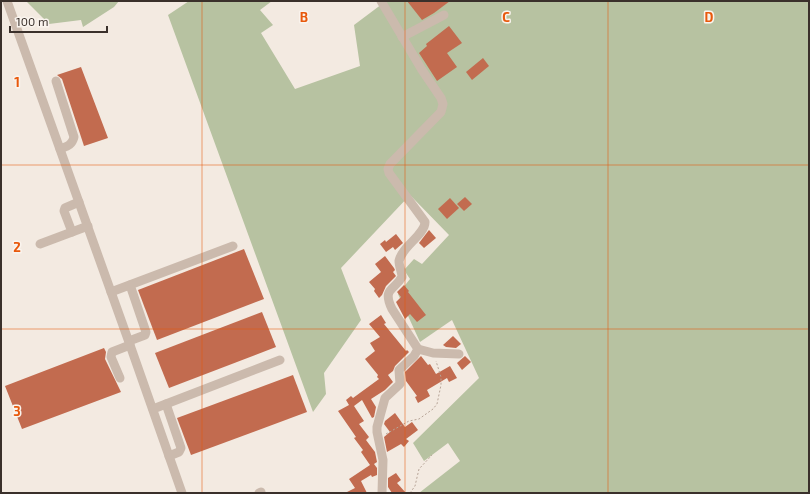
<svg xmlns="http://www.w3.org/2000/svg" width="810" height="494" viewBox="0 0 810 494" font-family="'Exo 2',sans-serif">
<rect width="100%" height="100%" fill="#f3eae1"/>
<g fill="#b7c2a1">
<path d="M26,1h93l-5,6 -31,20 -2,-7 -32,4z"/>
<path d="M189,1h83l-12,9 13,15 -12,8 34,56 65,-23 -6,-41 32,-24h423v492h-390l41,-32 -12,-18 -24,18 -11,-18 66,-65 -27,-58 -32,22 -22,-48 12,-15 -6,-9 10,-11 8,5 27,-29 -39,-40 -69,73 20,52 -37,53 2,21 -13,18 -145,-397z"/>
</g>
<g fill="#c26b4f">
<path d="M407,1h43l-16,12 -12,7z"/>
<path d="M449,26l13,17 -15,10 10,14 -20,14 -18,-28 8,-7 -1,-2z"/>
<path d="M483,58l6,8 -17,14 -6,-8z"/>
<path d="M81,67l27,71 -24,8 -22,-67 -5,-4z"/>
<path d="M465,197l7,7 -8,7 -7,-7z"/>
<path d="M450,198l9,10 -12,11 -9,-10z"/>
<path d="M429,230l7,8 -12,10 -5,-5z"/>
<path d="M396,234l7,9 -8,7 -2,-3 -7,5 -6,-8 5,-4 1,2z"/>
<path d="M244,249l20,50 -107,41 -19,-50z"/>
<path d="M385,256l9,12 1,2 -2,2 3,4 -10,10 -4,9 -3,3 -5,-7 1,-2 -6,-7 12,-10 -6,-8z"/>
<path d="M404,285l5,6 -1,1 18,23 -9,7 -7,-8 -5,5 -9,-17 5,-5 -4,-5z"/>
<path d="M262,312l14,35 -107,41 -14,-35z"/>
<path d="M381,315l5,8 -2,1 22,27 1,-1 2,2 -14,14 -2,5 -5,4 5,7 -8,8 -14,9 5,8 -2,10 -2,1 -10,-18 -8,6 10,15 -5,3 10,13 -3,3 9,12 2,10 -3,2 3,4v7l-5,2 -1,-2 -10,6 6,12h-22l10,-5 -6,-9 21,-14 -9,-13 2,-2 -9,-12 2,-1 -18,-26 11,-6 -3,-5 5,-4 2,2 26,-19 -2,-2 1,-2 -13,-16 10,-8 -5,-8 10,-6 -11,-13z"/>
<path d="M453,336l8,8 -5,4 -10,-1 -3,-2z"/>
<path d="M104,348l2,4 -1,7 16,33 -99,37 -17,-43z"/>
<path d="M421,356l7,9 2,-1 6,10 14,-8 7,12 -8,4 -2,-4 -20,12 3,6 -12,7 -3,-6 2,-1 -11,-15 -1,-9z"/>
<path d="M465,356l6,6 -9,8 -5,-7z"/>
<path d="M293,375l14,37 -116,43 -14,-37z"/>
<path d="M395,413l10,14 7,-5 6,8 -12,9 3,2 -5,6 -3,-3 -14,8 -3,-15 6,-5 -6,-8 1,-3z"/>
<path d="M396,473l5,7 -4,3 9,10h-14l-4,-6v-9z"/>
</g>
<g fill="none" stroke-linecap="round" stroke-linejoin="round">
<g stroke="#b7a497" stroke-width="1" stroke-dasharray="2 2" stroke-linecap="butt">
<path d="M386,434l23,-13 10,-2 14,-10 4,-5 4,-19v-8l-5,-16"/>
<path d="M410,493l5,-7 4,-17 13,-14"/>
</g>
<g stroke="#cbbaad" stroke-width="9">
<path d="M7,1l123,344 52,148"/>
<path d="M381,1l41,69 19,28 2,6 -2,8 -51,52 -2,5 1,4 36,49c0,13 -23,24 -26,39 0,5 3,12 3,16 -8,14 -20,11 -10,32l26,40 -4,7 -15,14 1,14 -15,14 -8,29v5l6,28 -1,33"/>
<path d="M402,37l42,-22"/>
<path d="M56,81l18,56c-2,8 -6,9 -14,12"/>
<path d="M72,232l-8,-21 1,-3 14,-6"/>
<path d="M40,244l48,-18"/>
<path d="M111,292l122,-46"/>
<path d="M129,341l16,-6 1,-3 -16,-47"/>
<path d="M418,349l15,4 26,1"/>
<path d="M120,378l-9,-21 1,-5 18,-7"/>
<path d="M166,404l15,44 -2,4 -10,4"/>
<path d="M153,409l127,-49"/>
<path d="M259,493l2,-1"/>
</g>
</g>
<path fill="none" stroke="#e8590c" stroke-width="1" stroke-opacity="0.55" d="M202,1v492M405,1v492M608,1v492M1,165h808M1,329h808"/>
<g font-size="13" text-anchor="middle" font-weight="bold" fill="#e8590c" stroke="#faf4ee" stroke-width="3" stroke-linejoin="round" paint-order="stroke">
<text x="304" y="22">B</text>
<text x="506" y="22">C</text>
<text x="709" y="22">D</text>
<text x="17" y="87">1</text>
<text x="17" y="252">2</text>
<text x="17" y="416">3</text>
</g>
<rect width="810" height="494" fill="none" stroke="#3a302b" stroke-width="4"/>
<path d="M10 26v6h97v-6" fill="none" stroke="#3a302b" stroke-width="2"/>
<text x="16" y="26" font-size="12" fill="#3a302b" stroke="#faf4ee" stroke-width="3" paint-order="stroke">100 m</text>
</svg>
